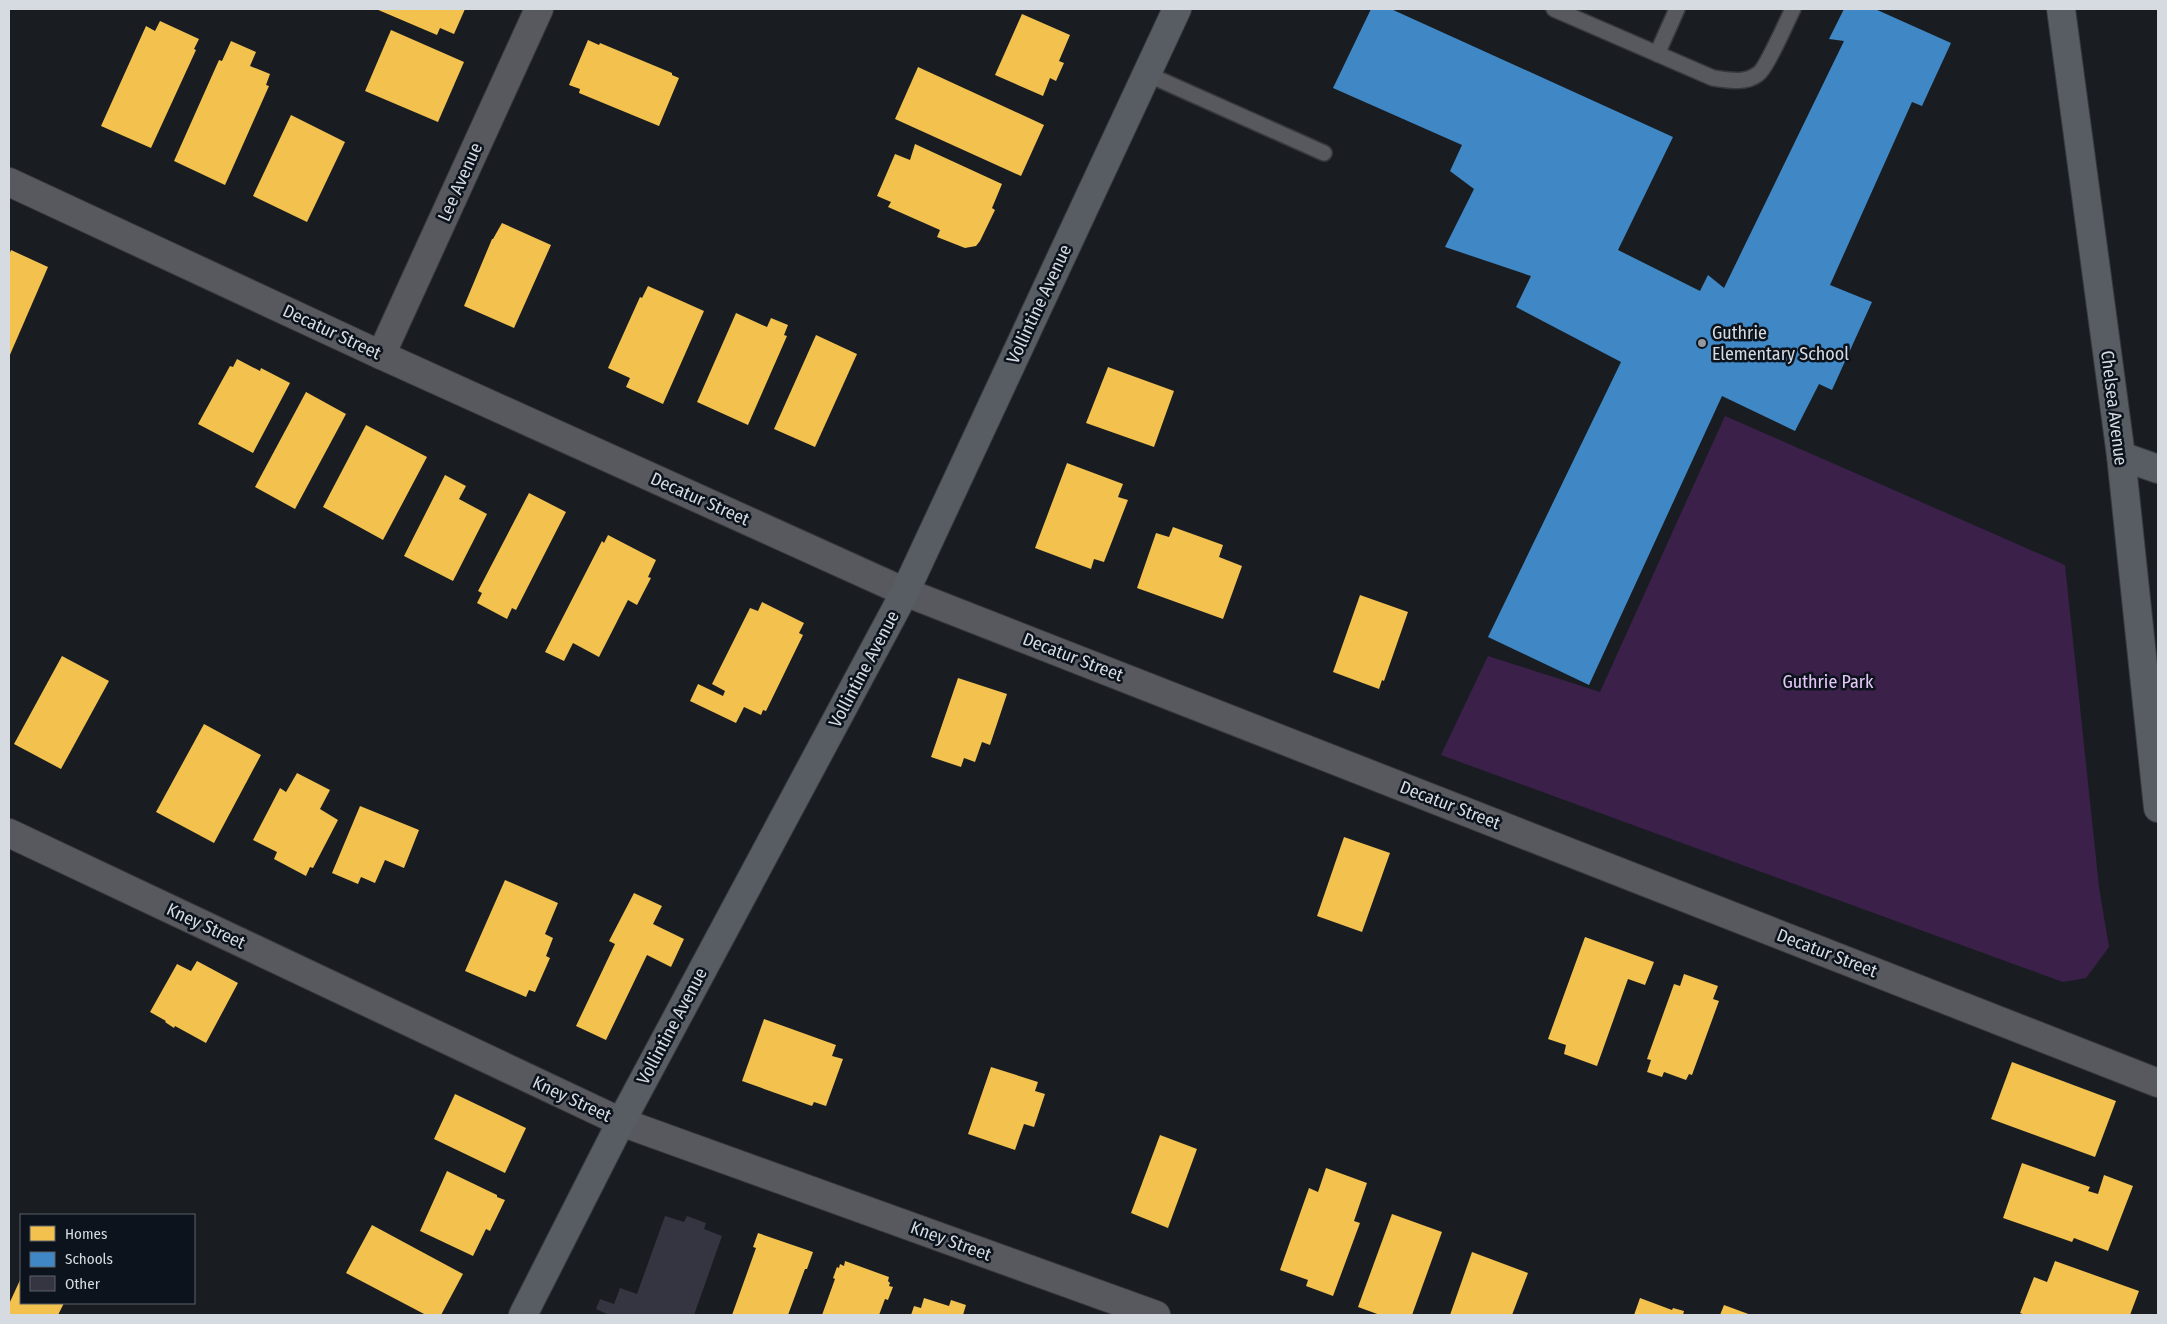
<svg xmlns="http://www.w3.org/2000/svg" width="2167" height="1324" viewBox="0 0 2167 1324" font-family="'Fira Sans Condensed',sans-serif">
<rect width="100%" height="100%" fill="#191d22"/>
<path fill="#3b204a" d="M1725,416l340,149 34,322 10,60 -23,31 -23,4 -622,-227 47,-99 112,36z"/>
<g fill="#f2c14e">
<path d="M376,9h89l-11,25 -14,-6 -3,7z"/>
<path d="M1022,14l48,21 -11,26 5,2 -8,18 -6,-3 -7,18 -48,-21z"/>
<path d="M160,21l39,18 -5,10 2,1 -45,98 -50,-22 45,-100 9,5z"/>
<path d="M391,30l73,32 -26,60 -73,-31z"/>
<path d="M588,40l11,5 1,-2 72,30v2l7,3 -20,48 -80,-33 1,-4 -11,-4z"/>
<path d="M231,41l25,11 -6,14 20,8 -4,11 3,1 -44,99 -51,-24 45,-101 3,1z"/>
<path d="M918,67l126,58 -23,51 -126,-57z"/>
<path d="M291,115l54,27 -38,80 -54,-26z"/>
<path d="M915,144l87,40 -10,24 3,2 -15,31 -4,5 -11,2 -28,-11 3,-7 -52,-23 3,-5 -14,-6 18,-42 15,6z"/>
<path d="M502,223l49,22 -37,83 -50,-22 28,-67h1z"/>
<path d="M11,250l37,17 -39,90v-102z"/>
<path d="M648,286l56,25 -41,93 -37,-17 4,-9 -22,-10 32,-71 2,1z"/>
<path d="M736,313l31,14 4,-9 17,7 -4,10 3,1 -39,89 -51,-23z"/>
<path d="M816,335l41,19 -42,93 -41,-18z"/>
<path d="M237,359l23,12 1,-3 29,15 -37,70 -55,-29 32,-58 3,1z"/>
<path d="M1108,367l66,24 -20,56 -68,-24z"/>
<path d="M306,392l40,22 -51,95 -40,-22z"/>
<path d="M366,425l61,32 -44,83 -60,-33z"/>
<path d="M1067,463l56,21 -5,13 10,3 -24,62 -10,-3 -3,10 -56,-21z"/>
<path d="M445,475l21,11 -7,13 28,15 -34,67 -49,-25z"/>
<path d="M529,493l37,19 -50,98 -4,-2 -5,11 -30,-16 5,-10 -4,-2z"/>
<path d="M1173,527l50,18 -4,12 23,9 -19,53 -86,-31 19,-55 13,4z"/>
<path d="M608,535l48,25 -8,17 3,1 -14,27 -9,-5 -29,57 -26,-14 -9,18 -19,-9 57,-111 2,2z"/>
<path d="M1360,595l48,17 -24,69 -2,-1 -3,9 -46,-17z"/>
<path d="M762,602l42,21 -5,10 4,2 -37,76 -3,-1 -2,5 -17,-8 -8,16 -46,-22 8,-17 25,12 2,-5 -13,-7 38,-76 8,3z"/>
<path d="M62,656l47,25 -48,88 -47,-25z"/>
<path d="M958,678l49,16 -17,51 -8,-3 -7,20 -11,-4 -3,9 -30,-10z"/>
<path d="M204,724l57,31 -47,88 -58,-31z"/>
<path d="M297,773l33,17 -10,19 18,11 -25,48 -3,-1 -4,9 -32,-17 3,-7 -24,-12 27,-52 6,4z"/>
<path d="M360,806l59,24 -15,38 -19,-8 -10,23 -14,-6 -3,7 -26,-11z"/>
<path d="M1344,837l46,16 -28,79 -45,-16z"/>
<path d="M505,880l53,23 -13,31 8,4 -7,18 4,2 -15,34 -6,-2 -3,7 -61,-26z"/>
<path d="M634,893l28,13 -9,18 31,15 -13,28 -24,-12 -41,85 -30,-14 39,-82 -6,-3z"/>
<path d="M1585,937l69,25 -9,23 -17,-6 -31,87 -33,-12 2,-9 -18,-6z"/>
<path d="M197,961l41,22 -32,60 -31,-17 -1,2 -9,-6 1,-1 -16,-9 27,-48 14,7z"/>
<path d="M1684,974l34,12 -5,13 6,2 -27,74 -3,-1 -3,6 -22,-8 -2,5 -15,-5 4,-12 -4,-1 27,-75 6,2z"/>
<path d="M764,1019l72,26 -4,11 11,3 -17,47 -12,-4 -2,4 -70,-25z"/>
<path d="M2012,1062l104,39 -21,56 -104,-38z"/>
<path d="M991,1067l47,15 -3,9 10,3 -11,33 -10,-3 -9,26 -47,-16z"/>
<path d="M455,1094l71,34 -21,45 -71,-34z"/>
<path d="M1160,1135l37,14 -29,79 -37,-15z"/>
<path d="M2022,1163l68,24 -2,4 10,3 6,-19 29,11 -25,65 -34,-13 -2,4 -69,-24z"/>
<path d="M1326,1168l41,15 -13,38 6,2 -27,73 -27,-10 2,-6 -28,-10 29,-82 9,4z"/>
<path d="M447,1171l50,24v2l8,3 -15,31 -4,-2 -13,27 -53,-25z"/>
<path d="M1392,1214l50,18 -30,83h-32l-22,-8z"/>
<path d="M372,1225l91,49 -22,41h-15l-80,-42z"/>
<path d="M758,1233l55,19 -6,17h-2l-17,46h-56l24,-67 -3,-1z"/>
<path d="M1472,1252l56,21 -16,42h-62z"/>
<path d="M845,1261l44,16 -1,4 2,2 -1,3 4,1 -5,13 -3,-1 -6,16h-57l13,-36 -2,-1 4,-11 2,1 1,-4 4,2z"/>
<path d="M2055,1261l84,30 -9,24h-105l-5,-2 14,-36 13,5z"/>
<path d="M21,1278v25h43l-6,12h-49v-11z"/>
<path d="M924,1298l25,8 2,-6 15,5 -3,10h-52l3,-9 7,2z"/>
<path d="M1640,1298l32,12 1,-2 11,3 -1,4h-49z"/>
<path d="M1724,1305l27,10h-31z"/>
</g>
<path fill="#3f88c5" d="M1371,9h20l282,128 -55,113 82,41 8,-16 16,13 120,-247 -15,-2 15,-30h31l76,34 -29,63 -10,-4 -82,183 42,17 -40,88 -13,-6 -24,47 -73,-35 -133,289 -101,-48 133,-275 -105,-55 15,-31 -86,-29 29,-58 -24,-18 12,-26 -129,-57z"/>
<path fill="#343541" d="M665,1216l19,6 3,-6 19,7 -2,6 18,7 -28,79h-85l-13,-6 4,-10 14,5 6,-16 17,6z"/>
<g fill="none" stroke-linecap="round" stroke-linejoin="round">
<g stroke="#37393e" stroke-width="18">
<g id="lane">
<path d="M1554,9l159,69c15,2 32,6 45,-4 8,-5 29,-53 35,-65"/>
<path d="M1657,54l20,-45"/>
<path d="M1147,74l177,79"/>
</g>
</g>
<g stroke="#37393e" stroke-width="30">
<g id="street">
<path d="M9,182l372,173 524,237 1253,491"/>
<path d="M381,355l158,-346"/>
<path d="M9,833l612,289 535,193"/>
</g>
</g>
<g stroke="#37393e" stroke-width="30">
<g id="secondary">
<path d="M2061,9l60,447 37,352"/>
<path d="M2121,456l37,13"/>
<path d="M523,1315l98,-193 284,-530 272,-583"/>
</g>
</g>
<use href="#lane" stroke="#57595e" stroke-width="15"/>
<use href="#street" stroke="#57595e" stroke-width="28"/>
<use href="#secondary" stroke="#575d62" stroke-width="28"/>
</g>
<circle fill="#94989f" stroke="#0c131c" stroke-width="2" cx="1702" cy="343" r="5"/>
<g text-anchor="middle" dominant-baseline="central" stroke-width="5" stroke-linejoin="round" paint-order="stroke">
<g font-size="18" fill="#d6dbe2" stroke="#0c131c">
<text transform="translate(460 182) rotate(-66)">Lee Avenue</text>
<text transform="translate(1039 304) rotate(-65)">Vollintine Avenue</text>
<text transform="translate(332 332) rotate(25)">Decatur Street</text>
<text transform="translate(2114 408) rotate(83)">Chelsea Avenue</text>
<text transform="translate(700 499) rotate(24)">Decatur Street</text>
<text transform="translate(1073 657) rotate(21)">Decatur Street</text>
<text transform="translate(864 669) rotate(-62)">Vollintine Avenue</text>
<text transform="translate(1450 805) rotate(21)">Decatur Street</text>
<text transform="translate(206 926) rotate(25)">Kney Street</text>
<text transform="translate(1827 953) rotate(21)">Decatur Street</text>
<text transform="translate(672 1026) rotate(-62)">Vollintine Avenue</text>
<text transform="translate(572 1099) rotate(25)">Kney Street</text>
<text transform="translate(951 1241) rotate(20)">Kney Street</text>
</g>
<g font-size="18" fill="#d6dbe2" stroke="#0c131c" text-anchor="start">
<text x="1712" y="333">Guthrie<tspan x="1712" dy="21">Elementary School</tspan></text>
</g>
<g font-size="18" fill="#e8c8fa" stroke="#0c131c">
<text x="1828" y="682">Guthrie Park</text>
</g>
</g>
<rect width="2167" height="1324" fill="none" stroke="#d6dbe2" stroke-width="20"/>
<rect x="20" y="1214" width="175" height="90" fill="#0c131c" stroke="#5d636b"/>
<rect x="30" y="1226" width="25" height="15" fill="#f2c14e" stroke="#5d636b"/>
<text x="65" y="1239" font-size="15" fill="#d6dbe2">Homes</text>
<rect x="30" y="1252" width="25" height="15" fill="#3f88c5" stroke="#5d636b"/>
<text x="65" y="1264" font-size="15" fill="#d6dbe2">Schools</text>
<rect x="30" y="1276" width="25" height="15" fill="#343541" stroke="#5d636b"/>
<text x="65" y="1289" font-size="15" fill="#d6dbe2">Other</text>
</svg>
